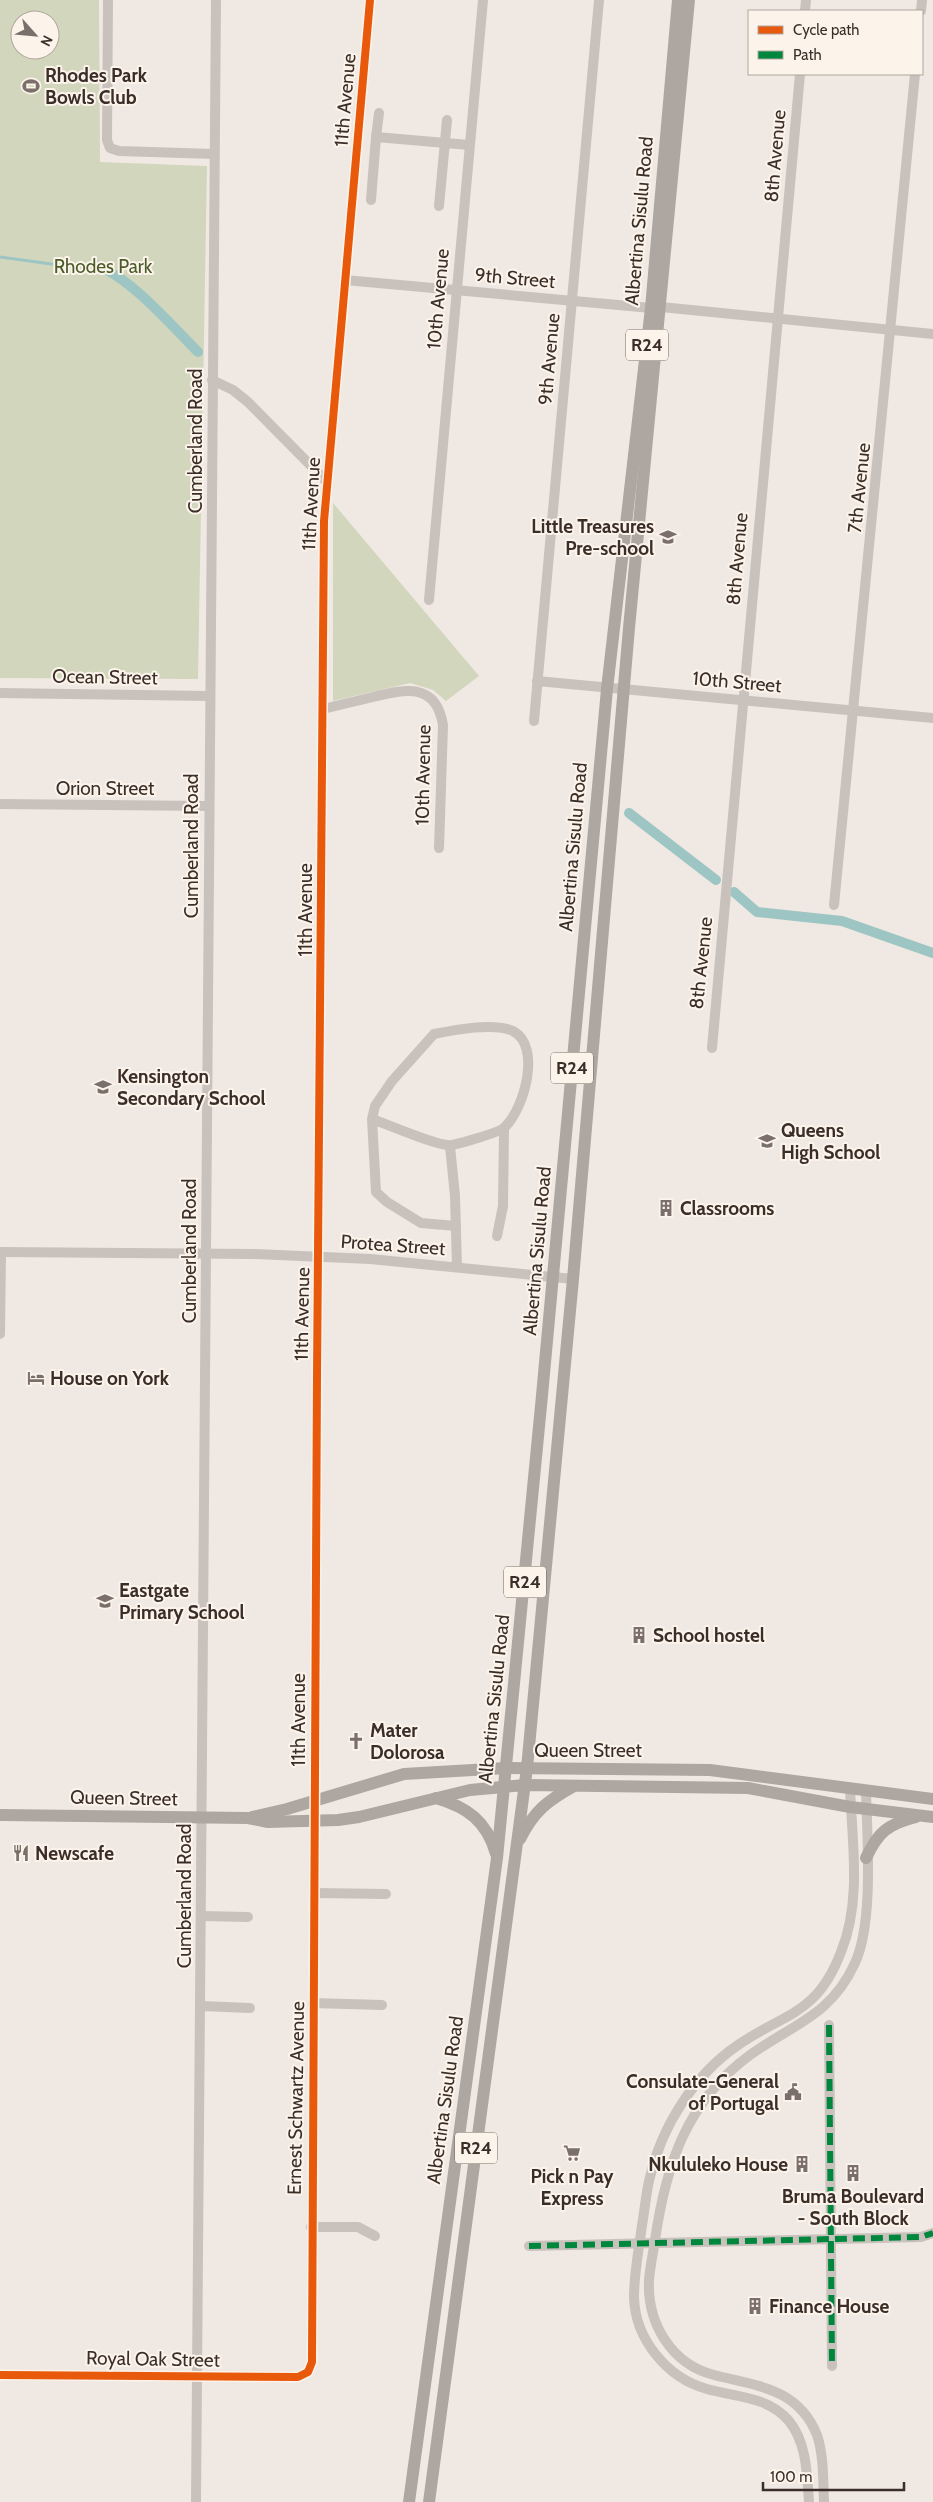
<svg xmlns="http://www.w3.org/2000/svg" width="933" height="2502" viewBox="0 0 933 2502" font-family="Cabin,sans-serif">
<rect width="100%" height="100%" fill="#f0e9e3"/>
<g fill="#d2d6bc" fill-rule="evenodd">
<path d="M0,0h99l1,162 107,4 -9,513 -198,-1zM20,20h30v30h-30z"/>
<path d="M333,503l146,173 -33,25 -13,-11 -23,-7 -77,18z"/>
</g>
<g fill="none" stroke-linecap="round" stroke-linejoin="round">
<path stroke="#9dc5c3" stroke-width="3" d="M0,257l66,9 30,-1"/>
<g stroke="#9dc5c3" stroke-width="10">
<path d="M96,265c35,13 75,60 102,87"/>
<path d="M629,813l87,67"/>
<path d="M734,892l23,20 85,9 91,32"/>
</g>
<g stroke="#c9c1bc" stroke-width="10">
<path d="M108,0l-1,140 3,8 9,3 95,3"/>
<path d="M805,11l1,-11"/>
<path d="M921,11l1,-11"/>
<path d="M379,113l-3,24 93,8"/>
<path d="M371,200l5,-63"/>
<path d="M439,206l8,-86"/>
<path d="M345,280l306,28"/>
<path d="M661,307l272,27"/>
<path d="M212,380l21,10 15,12 79,80"/>
<path d="M429,600l54,-600"/>
<path d="M537,681l396,37"/>
<path d="M0,693l210,3"/>
<path d="M323,709c17,-4 33,-8 50,-12 32,-8 63,-15 70,28l-4,123"/>
<path d="M534,721l65,-721"/>
<path d="M0,804l209,2"/>
<path d="M834,905l81,-831"/>
<path d="M712,1048l88,-974"/>
<path d="M372,1119c15,5 67,28 79,26 8,-1 50,-13 54,-18 19,-18 37,-81 8,-96 -19,-9 -59,-1 -79,3l-42,47 -17,25 -3,13 4,73 11,10 34,21 35,3"/>
<path d="M450,1146l5,50 2,71"/>
<path d="M497,1236l6,-30 1,-77"/>
<path d="M0,1252l255,2 115,5 203,20"/>
<path d="M0,1334l1,-82"/>
<path d="M314,1893l72,1"/>
<path d="M201,1916l47,1"/>
<path d="M313,2003l69,2"/>
<path d="M201,2006l49,2"/>
<path d="M829,2025l3,341"/>
<path d="M311,2227h47l17,9"/>
<path d="M529,2246l392,-9 12,-4"/>
<path d="M0,2375l298,2 10,-5 4,-10 5,-987 7,-854 46,-521"/>
<path d="M196,2502l20,-2502"/>
<path d="M809,2502c-2,-27 -2,-59 -20,-81 -21,-25 -54,-24 -82,-32 -40,-11 -72,-50 -73,-92 0,-24 5,-48 8,-72 3,-16 4,-33 8,-48 12,-51 44,-102 88,-132 48,-33 79,-30 103,-93 21,-51 11,-111 9,-164"/>
<path d="M824,2502c-1,-21 0,-46 -7,-67 -19,-47 -60,-49 -103,-60 -43,-11 -67,-52 -65,-95 1,-13 4,-26 6,-40 11,-75 31,-138 95,-185 43,-31 81,-39 105,-92 19,-41 12,-127 11,-173"/>
</g>
<g stroke="#aea6a1" stroke-width="12">
<path d="M436,1798c31,9 51,23 60,56"/>
<path d="M0,1815l248,3 20,4 70,-2 21,-3 111,-27 55,-5 223,3 102,19 83,10"/>
<path d="M252,1817l35,-8 117,-35 103,-6 203,2 223,29"/>
<path d="M520,1839c14,-28 27,-38 54,-53"/>
<path d="M866,1858c12,-26 22,-34 50,-41"/>
<path d="M409,2502l88,-644 44,-452 66,-717 44,-381 27,-308"/>
<path d="M429,2502l98,-734 46,-489 56,-651 60,-628"/>
</g>
<g stroke="#00873e" stroke-width="6" stroke-dasharray="12 6" stroke-linecap="butt">
<path d="M829,2025l3,341"/>
<path d="M529,2246l392,-9 12,-4"/>
</g>
<g stroke="#fcf4eb" stroke-width="11">
<path id="cycleway" d="M0,2375l298,2 10,-5 4,-10 5,-987 7,-854 46,-521"/>
</g>
<use href="#cycleway" stroke="#e8590c" stroke-width="8"/>
</g>
<defs>
<g id="stadium-bare" transform="scale(1.35)"><path d="M0-5a6.5 5 0 1 0 0 10a6.5 5 0 1 0 0-10ZM-3.5-1.8h7v3.6h-7Z" fill="#7a6f6a" stroke="#fcf4eb" stroke-width="2.5" paint-order="stroke"/></g>
<g id="school-bare" transform="scale(1.35)"><path d="M0-5L7-2L0 1L-7-2ZM-4 1L0 2.5L4 1V4Q0 6-4 4Z" fill="#7a6f6a" stroke="#fcf4eb" stroke-width="2.5" paint-order="stroke"/></g>
<g id="building-bare" transform="scale(1.35)"><path d="M-4-6H4V6H1V3H-1V6H-4ZM-2.5-4.3h1.7v1.8h-1.7ZM.8-4.3h1.7v1.8H.8ZM-2.5-1h1.7V.8h-1.7ZM.8-1h1.7V.8H.8Z" fill="#7a6f6a" stroke="#fcf4eb" stroke-width="2.5" paint-order="stroke"/></g>
<g id="hotel-bare" transform="scale(1.35)"><path d="M-6-4.5h1.5V1H6V5H4.5V3h-9V5H-6ZM-4 0a1.8 1.8 0 1 1 3.6 0ZM.5 0V-2.5h3Q6-2.5 6 0Z" fill="#7a6f6a" stroke="#fcf4eb" stroke-width="2.5" paint-order="stroke"/></g>
<g id="church-bare" transform="scale(1.35)"><path d="M-1.2-6h2.4v3.5h3.3v2.4h-3.3V6h-2.4V-.1h-3.3v-2.4h3.3Z" fill="#7a6f6a" stroke="#fcf4eb" stroke-width="2.5" paint-order="stroke"/></g>
<g id="restaurant-bare" transform="scale(1.35)"><path d="M-5-6h1v4h1v-4h1v4h1v-4h1v5L-1.5 .5V6h-2V.5L-5-1ZM5-6V6H3V1.5H1.5Q1.5-4 5-6Z" fill="#7a6f6a" stroke="#fcf4eb" stroke-width="2.5" paint-order="stroke"/></g>
<g id="civic-bare" transform="scale(1.35)"><path d="M-.6-6.5H3V-4.5H.6V-3L4-1V1h2V6H-6V1h2V-1L-.6-3ZM-1.2 2.5V6h2.4V2.5Z" fill="#7a6f6a" stroke="#fcf4eb" stroke-width="2.5" paint-order="stroke"/></g>
<g id="supermarket-bare" transform="scale(1.35)"><path d="M-6-5.5h2.5l.6 2H6L4.5 2H-2.5L-4.4-4H-6ZM-1.5 3.2a1.3 1.3 0 1 0 .1 0ZM3 3.2a1.3 1.3 0 1 0 .1 0Z" fill="#7a6f6a" stroke="#fcf4eb" stroke-width="2.5" paint-order="stroke"/></g>
</defs>
<g fill-rule="evenodd">
<use href="#stadium-bare" x="31" y="86"/>
<use href="#school-bare" x="668" y="537"/>
<use href="#school-bare" x="103" y="1087"/>
<use href="#school-bare" x="767" y="1141"/>
<use href="#building-bare" x="666" y="1208"/>
<use href="#hotel-bare" x="36" y="1378"/>
<use href="#school-bare" x="105" y="1601"/>
<use href="#building-bare" x="639" y="1635"/>
<use href="#church-bare" x="356" y="1741"/>
<use href="#restaurant-bare" x="21" y="1853"/>
<use href="#civic-bare" x="793" y="2092"/>
<use href="#supermarket-bare" x="572" y="2153"/>
<use href="#building-bare" x="802" y="2164"/>
<use href="#building-bare" x="853" y="2173"/>
<use href="#building-bare" x="755" y="2306"/>
</g>
<g text-anchor="middle" dominant-baseline="central" stroke-width="4" stroke-linejoin="round" paint-order="stroke">
<g fill="#fcf4eb" stroke="#756963" stroke-width="1">
<rect x="626" y="329.5" width="42" height="31" rx="4"/>
<rect x="551" y="1052.5" width="42" height="31" rx="4"/>
<rect x="504" y="1566.5" width="42" height="31" rx="4"/>
<rect x="455" y="2132.5" width="42" height="31" rx="4"/>
</g>
<g font-size="18" font-weight="bold" fill="#3b2e29">
<text x="647" y="345">R24</text>
<text x="572" y="1068">R24</text>
<text x="525" y="1582">R24</text>
<text x="476" y="2148">R24</text>
</g>
<g font-size="19" font-weight="bold" fill="#3b2e29" stroke="#fcf4eb" text-anchor="start">
<text x="45" y="75">Rhodes Park<tspan x="45" dy="22">Bowls Club</tspan></text>
<text x="654" y="526" text-anchor="end">Little Treasures<tspan x="654" dy="22">Pre-school</tspan></text>
<text x="117" y="1076">Kensington<tspan x="117" dy="22">Secondary School</tspan></text>
<text x="781" y="1130">Queens<tspan x="781" dy="22">High School</tspan></text>
<text x="680" y="1208">Classrooms</text>
<text x="50" y="1378">House on York</text>
<text x="119" y="1590">Eastgate<tspan x="119" dy="22">Primary School</tspan></text>
<text x="653" y="1635">School hostel</text>
<text x="370" y="1730">Mater<tspan x="370" dy="22">Dolorosa</tspan></text>
<text x="35" y="1853">Newscafe</text>
<text x="779" y="2081" text-anchor="end">Consulate-General<tspan x="779" dy="22">of Portugal</tspan></text>
<text x="788" y="2164" text-anchor="end">Nkululeko House</text>
<text x="572" y="2176" text-anchor="middle">Pick n Pay<tspan x="572" dy="22">Express</tspan></text>
<text x="853" y="2196" text-anchor="middle">Bruma Boulevard<tspan x="853" dy="22">- South Block</tspan></text>
<text x="769" y="2306">Finance House</text>
</g>
<g font-size="19" fill="#3b2e29" stroke="#fcf4eb">
<text transform="translate(345 100) rotate(-85)">11th Avenue</text>
<text transform="translate(775 156) rotate(-85)">8th Avenue</text>
<text transform="translate(639 221) rotate(-85)">Albertina Sisulu Road</text>
<text transform="translate(515 278) rotate(5)">9th Street</text>
<text transform="translate(438 299) rotate(-85)">10th Avenue</text>
<text transform="translate(549 359) rotate(-85)">9th Avenue</text>
<text transform="translate(195 441) rotate(-90)">Cumberland Road</text>
<text transform="translate(859 488) rotate(-84)">7th Avenue</text>
<text transform="translate(311 504) rotate(-87)">11th Avenue</text>
<text transform="translate(737 559) rotate(-85)">8th Avenue</text>
<text transform="translate(105 677) rotate(1)">Ocean Street</text>
<text transform="translate(737 682) rotate(5)">10th Street</text>
<text transform="translate(423 775) rotate(-89)">10th Avenue</text>
<text x="105" y="788">Orion Street</text>
<text transform="translate(191 846) rotate(-90)">Cumberland Road</text>
<text transform="translate(573 847) rotate(-85)">Albertina Sisulu Road</text>
<text transform="translate(305 910) rotate(-90)">11th Avenue</text>
<text transform="translate(701 963) rotate(-84)">8th Avenue</text>
<text transform="translate(393 1245) rotate(4)">Protea Street</text>
<text transform="translate(189 1251) rotate(-90)">Cumberland Road</text>
<text transform="translate(537 1251) rotate(-85)">Albertina Sisulu Road</text>
<text transform="translate(302 1314) rotate(-89)">11th Avenue</text>
<text transform="translate(494 1699) rotate(-84)">Albertina Sisulu Road</text>
<text transform="translate(298 1720) rotate(-90)">11th Avenue</text>
<text x="588" y="1750">Queen Street</text>
<text transform="translate(124 1798) rotate(1)">Queen Street</text>
<text transform="translate(184 1896) rotate(-90)">Cumberland Road</text>
<text transform="translate(296 2098) rotate(-89)">Ernest Schwartz Avenue</text>
<text transform="translate(445 2100) rotate(-82)">Albertina Sisulu Road</text>
<text transform="translate(153 2359) rotate(1)">Royal Oak Street</text>
</g>
<g font-size="19" fill="#4b5c2a" stroke="#fcf4eb">
<text x="103" y="266">Rhodes Park</text>
</g>
</g>
<rect x="748" y="10" width="175" height="65" fill="#fcf4eb" stroke="#afa59d"/>
<rect x="758" y="26" width="25" height="8" fill="#e8590c" stroke="#afa59d"/>
<text x="793" y="35" font-size="15" fill="#3b2e29">Cycle path</text>
<rect x="758" y="51" width="25" height="8" fill="#00873e" stroke="#afa59d"/>
<text x="793" y="60" font-size="15" fill="#3b2e29">Path</text>
<g transform="translate(35 35) rotate(117)"><circle r="24" fill="#fcf4eb" stroke="#afa59d"/>
<path d="M0-4L9 19L0 12L-9 19Z" fill="#7a6f6a"/>
<text y="-8" font-size="14" font-weight="bold" text-anchor="middle" fill="#3b2e29">N</text>
</g>
<path d="M763 2482v8h141v-8" fill="none" stroke="#3b2e29" stroke-width="2.5"/>
<text x="770" y="2482" font-size="15" fill="#3b2e29" stroke="#fcf4eb" stroke-width="4" paint-order="stroke">100 m</text>
</svg>
